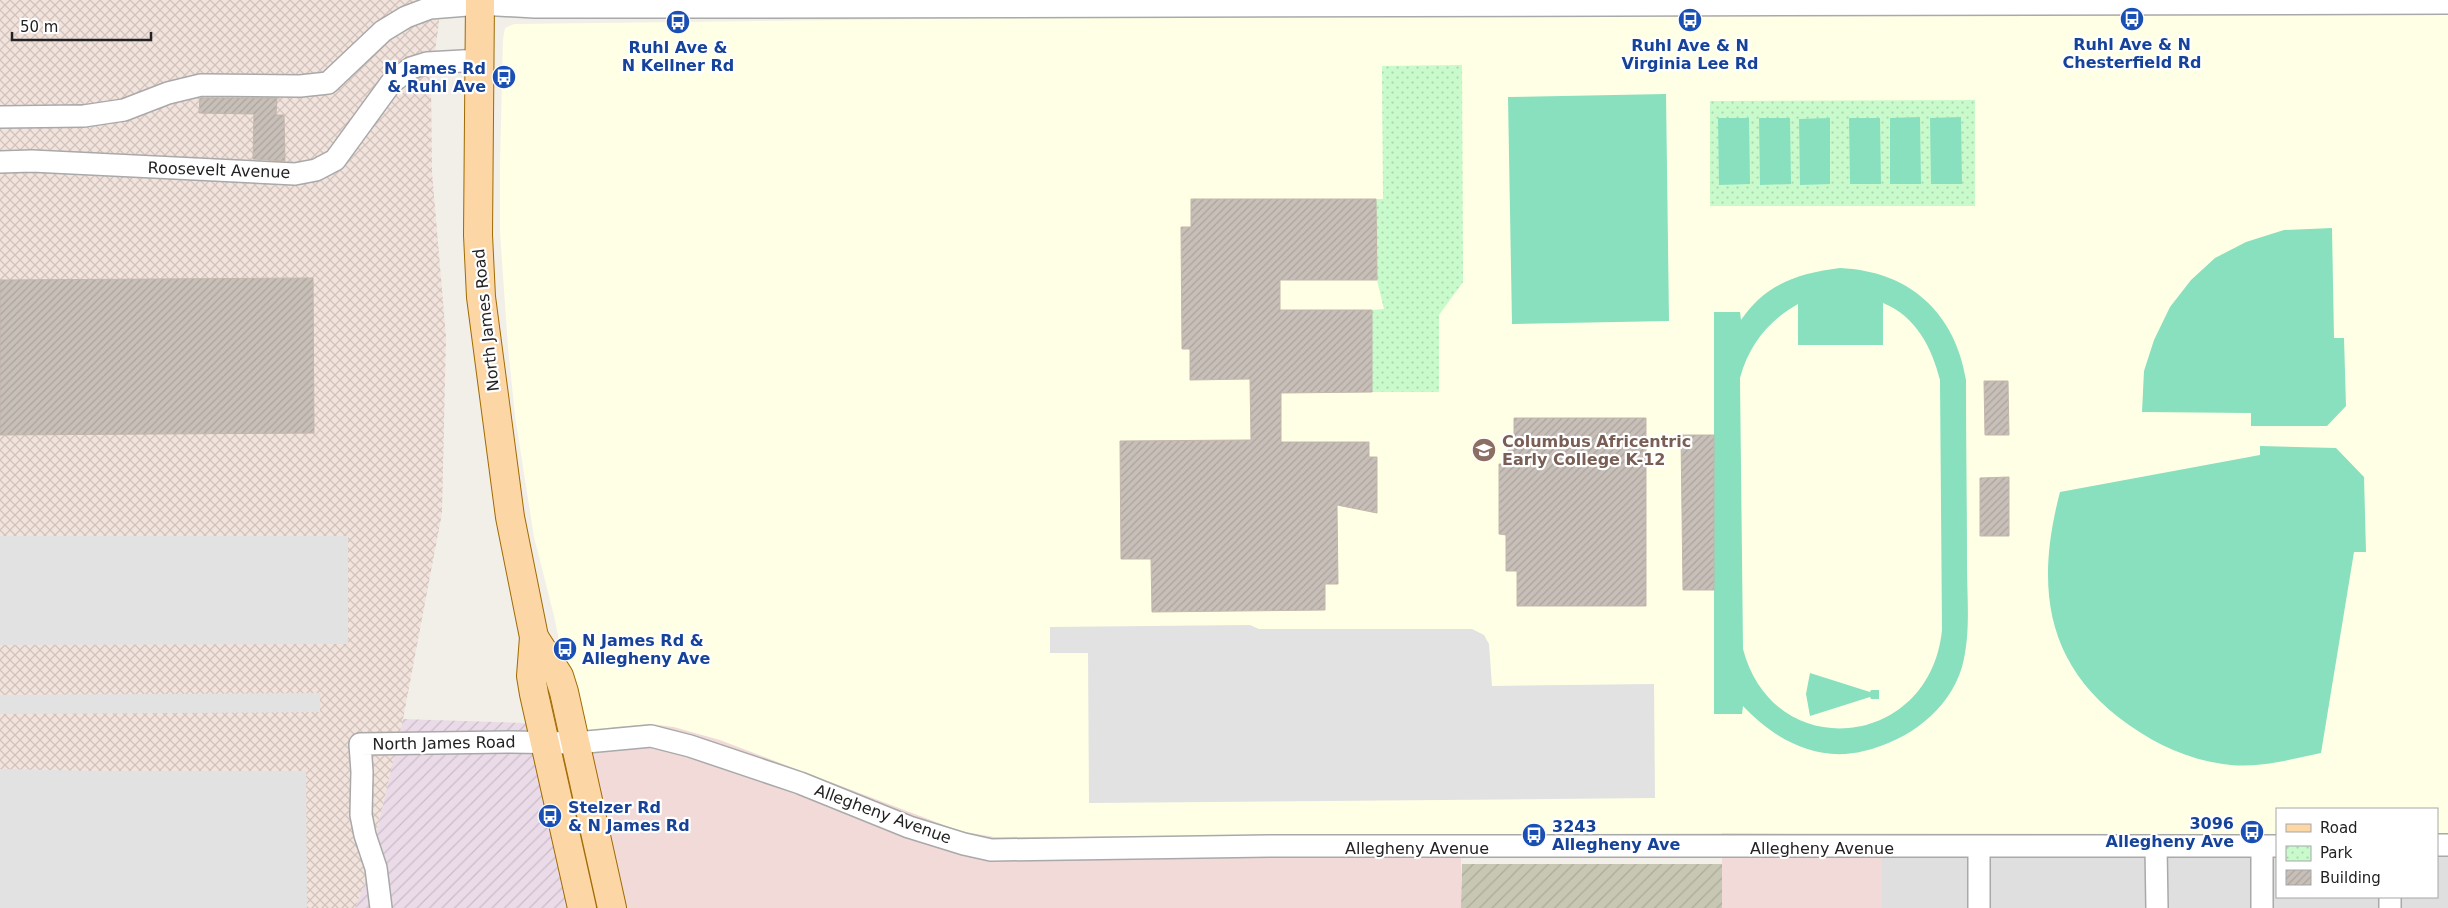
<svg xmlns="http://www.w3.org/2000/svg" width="2448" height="908" viewBox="0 0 2448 908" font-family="'DejaVu Sans',sans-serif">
<defs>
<pattern id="industrial-furrows" width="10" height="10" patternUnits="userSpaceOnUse" patternTransform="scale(1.25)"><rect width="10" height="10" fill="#ebdbe8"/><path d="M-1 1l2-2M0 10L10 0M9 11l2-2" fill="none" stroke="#c9bcc7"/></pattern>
<pattern id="military-cross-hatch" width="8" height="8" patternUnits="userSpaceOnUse" patternTransform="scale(1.25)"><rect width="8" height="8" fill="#f3e3dd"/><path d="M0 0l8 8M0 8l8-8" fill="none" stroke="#d0c2bd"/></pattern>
<pattern id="construction-furrows" width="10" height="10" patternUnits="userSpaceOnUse" patternTransform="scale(1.25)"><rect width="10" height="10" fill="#c7c7b4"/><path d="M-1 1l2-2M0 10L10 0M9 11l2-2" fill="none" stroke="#abab9a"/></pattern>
<pattern id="park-dots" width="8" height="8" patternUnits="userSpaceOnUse" patternTransform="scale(1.25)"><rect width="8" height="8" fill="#c8facc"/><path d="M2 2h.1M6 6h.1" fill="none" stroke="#acd6af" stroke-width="1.8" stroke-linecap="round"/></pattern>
<pattern id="building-hatch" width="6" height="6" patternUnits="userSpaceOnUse" patternTransform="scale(1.25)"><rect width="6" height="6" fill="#c7bfb8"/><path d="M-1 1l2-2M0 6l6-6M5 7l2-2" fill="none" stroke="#aba49e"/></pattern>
</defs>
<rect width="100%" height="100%" fill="#f2efe9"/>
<path fill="#e0dfdf" d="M2437,833h11v75h-566v-73l395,-1v63h160z"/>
<g fill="#f2dad9">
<path d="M555,724l28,4 9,5 22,-6 38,-3 22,3 46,13 240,91 35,6 466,-3v74h-865z"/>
<path d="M1722,833l160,2v73h-160z"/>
</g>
<path fill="url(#industrial-furrows)" d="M403,719l152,5 41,184h-241l9,-23z"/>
<path fill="#ffffe5" d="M2448,14v819h-11v-24h-160v25l-555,-1 -727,4 -35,-6 -240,-91 -46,-13 -22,-3 -38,3 -22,6 -9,-5 -7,-8 -22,-104 -20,-79 -19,-121 -7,-69 -8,-114v-69l3,-125 2,-11 9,-4 488,-6z"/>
<path fill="url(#military-cross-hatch)" d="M0,0h439v23l-8,56 1,93 14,165 -4,176 -39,206 -39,166 -9,23h-355z"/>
<path fill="url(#construction-furrows)" d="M1462,864h260v44h-261z"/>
<g fill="url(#park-dots)">
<path d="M1462,65l1,217 -24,33v77h-67v-82l12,-1 -7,-29v-27h-20l19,-18v-36h7l-1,-133z"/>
<path d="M1975,100v106h-265v-105z"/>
</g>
<g fill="#88e0be" fill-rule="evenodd">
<path d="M1666,94l3,227 -157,3 -4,-227z"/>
<path d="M1920,117l1,67h-31v-66z"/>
<path d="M1961,117l1,67h-31l-1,-66z"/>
<path d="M1718,118h31l1,66 -31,1z"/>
<path d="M1759,118h31l1,66 -31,1z"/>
<path d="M1830,118v66l-30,1 -1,-66z"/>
<path d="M1849,118h31l1,66h-31z"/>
<path d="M2332,228l2,110h10l2,68 -19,20h-76v-13l-109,-1 2,-41 10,-31 16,-33 21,-27 24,-22 31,-16 38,-12z"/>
<path d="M1840,268c69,3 115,44 126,112 0,62 1,123 1,185 0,33 4,69 -5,102 -13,44 -55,74 -98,84 -47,12 -90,-12 -121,-45l-1,8h-28v-402h26l1,8c24,-36 58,-47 99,-52zM1883,303c33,13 49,45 57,77l2,250c-12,120 -169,135 -199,19l-3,-271c9,-33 28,-57 58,-74v41h85z"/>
<path d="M2260,446l76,2 28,29 2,75h-12l-33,201c-29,6 -60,15 -90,12 -38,-4 -71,-18 -102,-40 -84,-59 -94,-138 -69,-233l200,-37z"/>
<path d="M1810,673l60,19 1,-2h8v9h-8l-1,-2 -60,19 -4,-22z"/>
</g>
<g fill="#e2e2e2">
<path d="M0,536h348v108l-348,1z"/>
<path d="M1250,625l9,4h213l12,6 5,9 3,42 162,-2 1,114 -566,5 -1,-150h-38v-26z"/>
<path d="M320,693v19l-320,2v-19z"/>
<path d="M0,769l96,2h210l1,137h-307z"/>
</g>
<g fill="url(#building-hatch)" stroke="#c4b6ab">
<path d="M200,98h77l-1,17h8l1,46 -32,-2 1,-45 -55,-1z"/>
<path d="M1191,199h185l1,81h-97v30h92v82l-91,1v49h88v15h8v56l-40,-8 1,79h-13v26l-173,2 -1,-53h-30l-1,-118 131,-1 -1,-61 -60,1v-31h-8l-1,-122h10z"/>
<path d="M313,278l1,155 -314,2v-155z"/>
<path d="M1984,381h24l1,54h-24z"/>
<path d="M1514,418h132v188h-129v-35h-11v-36l-7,-1v-70h9v-14h6z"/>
<path d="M1681,435h33v155h-31z"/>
<path d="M2009,477v59h-29v-58z"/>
</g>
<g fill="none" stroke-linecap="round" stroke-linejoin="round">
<g stroke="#a9a9a9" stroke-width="24">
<g id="minor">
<path d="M0,117l84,-1 40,-6 44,-17 33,-8 99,1 28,-3 55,-52 23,-14 24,-9 50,-4 55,3h230l1683,-4"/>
<path d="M0,162l32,-1 263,13 21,-4 19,-10 56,-77 20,-15 16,-5 53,-3"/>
<path d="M2437,845h11"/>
<path d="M2262,846v62"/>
<path d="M2156,847l1,61"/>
<path d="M2390,897v11"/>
<path d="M381,908l-5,-40 -11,-33 -4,-20 1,-43 -2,-28 149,-2 67,1 75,-7 39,10 110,37 109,44 55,17 27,6 278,-4h1008"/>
<path d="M1979,908v-61"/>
</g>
</g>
<g stroke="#a06b00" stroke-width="30">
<g id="primary">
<path d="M480,0l-2,235 3,62 29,220 24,120 -3,39 3,18 48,214"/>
<path d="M534,637l25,39 5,16 48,216"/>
</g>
</g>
<use href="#minor" stroke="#fff" stroke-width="21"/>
<use href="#primary" stroke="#fcd6a4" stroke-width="28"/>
</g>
<defs>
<g id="bus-disc" transform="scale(1.25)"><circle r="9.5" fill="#1a4fb4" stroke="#fff"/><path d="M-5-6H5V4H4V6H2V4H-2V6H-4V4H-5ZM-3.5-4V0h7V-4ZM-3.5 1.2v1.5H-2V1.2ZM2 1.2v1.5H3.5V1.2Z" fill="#fff"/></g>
<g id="school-disc" transform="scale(1.25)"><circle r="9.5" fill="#8d6e63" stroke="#fff"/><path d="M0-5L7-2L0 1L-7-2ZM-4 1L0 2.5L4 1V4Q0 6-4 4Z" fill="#fff"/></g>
</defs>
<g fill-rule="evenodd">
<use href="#bus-disc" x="2132" y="19"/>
<use href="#bus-disc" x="1690" y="20"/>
<use href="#bus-disc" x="678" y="22"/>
<use href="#bus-disc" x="504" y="77"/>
<use href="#school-disc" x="1484" y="450"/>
<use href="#bus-disc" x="565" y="649"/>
<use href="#bus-disc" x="550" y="816"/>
<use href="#bus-disc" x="2252" y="832"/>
<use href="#bus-disc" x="1534" y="835"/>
</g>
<g text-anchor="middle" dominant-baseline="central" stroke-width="4.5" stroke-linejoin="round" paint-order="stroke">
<g font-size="16" font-weight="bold" fill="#164399" stroke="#fff">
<text x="2132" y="44">Ruhl Ave &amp; N<tspan x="2132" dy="18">Chesterfield Rd</tspan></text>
<text x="1690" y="45">Ruhl Ave &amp; N<tspan x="1690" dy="18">Virginia Lee Rd</tspan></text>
<text x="678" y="47">Ruhl Ave &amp;<tspan x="678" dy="18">N Kellner Rd</tspan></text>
<text x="486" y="68" text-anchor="end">N James Rd<tspan x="486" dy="18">&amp; Ruhl Ave</tspan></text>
<text x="582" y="640" text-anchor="start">N James Rd &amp;<tspan x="582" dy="18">Allegheny Ave</tspan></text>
<text x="568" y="807" text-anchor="start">Stelzer Rd<tspan x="568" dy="18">&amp; N James Rd</tspan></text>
<text x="2234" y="823" text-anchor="end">3096<tspan x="2234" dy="18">Allegheny Ave</tspan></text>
<text x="1552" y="826" text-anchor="start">3243<tspan x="1552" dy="18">Allegheny Ave</tspan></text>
</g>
<g font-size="16" fill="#222" stroke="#fff">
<text transform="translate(219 170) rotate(2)">Roosevelt Avenue</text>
<text transform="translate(486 320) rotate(-96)">North James Road</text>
<text transform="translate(444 743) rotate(-1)">North James Road</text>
<text transform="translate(883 814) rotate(20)">Allegheny Avenue</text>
<text x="1417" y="848">Allegheny Avenue</text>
<text x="1822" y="848">Allegheny Avenue</text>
</g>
<g font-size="16" font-weight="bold" fill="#785e54" stroke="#fff" text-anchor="start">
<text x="1502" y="441">Columbus Africentric<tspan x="1502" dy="18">Early College K-12</tspan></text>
</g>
</g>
<rect x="2276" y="808" width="162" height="90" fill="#ffffff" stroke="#a7a7a7"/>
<rect x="2286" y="824" width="25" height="8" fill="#fcd6a4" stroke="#a7a7a7"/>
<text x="2320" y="833" font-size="15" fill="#222222">Road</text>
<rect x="2286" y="846" width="25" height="15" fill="url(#park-dots)" stroke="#a7a7a7"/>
<text x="2320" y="858" font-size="15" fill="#222222">Park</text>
<rect x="2286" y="870" width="25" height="15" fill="url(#building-hatch)" stroke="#a7a7a7"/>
<text x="2320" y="883" font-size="15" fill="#222222">Building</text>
<path d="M12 32v8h139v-8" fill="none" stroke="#222222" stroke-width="2.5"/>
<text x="20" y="32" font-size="15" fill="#222222" stroke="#ffffff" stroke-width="4" paint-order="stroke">50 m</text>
</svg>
